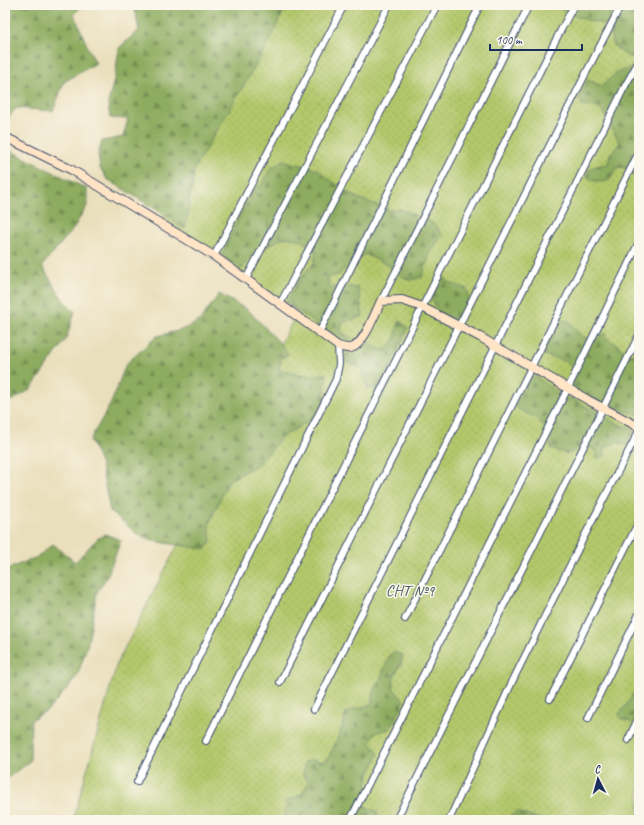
<svg xmlns="http://www.w3.org/2000/svg" width="644" height="825" viewBox="0 0 644 825" font-family="Caveat,sans-serif">
<defs>
<pattern id="green-dots" width="8" height="8" patternUnits="userSpaceOnUse"><rect width="8" height="8" fill="#b2c76a"/><path d="M2 2h.1M6 6h.1" fill="none" stroke="#98ab5e" stroke-width="1.8" stroke-linecap="round"/></pattern>
<pattern id="forest-firs" width="22" height="20" patternUnits="userSpaceOnUse"><rect width="22" height="20" fill="#8dac5e"/><path d="M5 1l3.5 6h-7zM16 11l3.5 6h-7z" fill="#728c51"/></pattern>
</defs>
<rect width="100%" height="100%" fill="#fbf7ec"/>
<filter id="ink" filterUnits="userSpaceOnUse"><feTurbulence type="fractalNoise" baseFrequency=".025" numOctaves="2"/><feDisplacementMap in="SourceGraphic" scale="8" xChannelSelector="R" yChannelSelector="G"/><feConvolveMatrix kernelMatrix="1 2 1 2 8 2 1 2 1" color-interpolation-filters="sRGB"/></filter>
<filter id="wash" filterUnits="userSpaceOnUse"><feTurbulence type="fractalNoise" baseFrequency=".012" numOctaves="4" result="noise"/><feDisplacementMap in="SourceGraphic" scale="16" xChannelSelector="R" yChannelSelector="G"/><feGaussianBlur stdDeviation="0.9" result="paint"/><feColorMatrix in="noise" values="0 0 0 0 0 0 0 0 0 0 0 0 0 0 0 0 0 1.4 0 .05"/><feComposite in="paint" operator="in"/></filter>
<g filter="url(#wash)">
<rect width="100%" height="100%" fill="#eadfbb"/>
<path fill="url(#green-dots)" stroke="#667b64" d="M279,5h360v815h-566l44,-157 180,-351 -135,-94z"/>
<g fill="url(#forest-firs)" stroke="#546e5e">
<path d="M5,5h78l-9,9 15,36 7,13 -32,19 -11,29 -37,-3 -11,14z"/>
<path d="M134,5h152l-17,38 -74,124 -10,62 -17,-12 -61,-38 -7,-11 -2,-13 4,-14 21,-4 5,-18 -18,-1 -2,-15 7,-27 4,-28 20,-18z"/>
<path d="M556,5h83v40l-5,13 -7,-2 -14,-11 -2,-7 2,-12c-6,-2 -12,-2 -19,-4 -10,-3 -29,-9 -38,-15z"/>
<path d="M639,66v115l-7,-6 -4,-7 -11,-1 -7,13 -9,2 -10,-2 -4,-4 2,-6 7,-4 12,-2 2,-10 10,-11 -17,-32 -7,-4 -14,-2 -3,-8 9,-17 14,6 13,-12 17,-7z"/>
<path d="M5,148l82,41v17l-14,23 -31,37 21,34 12,12 -9,27 -35,50 -18,11h-8z"/>
<path d="M283,160l36,10 9,9 24,16 8,4 30,11 11,-1 32,14 4,4 5,8 -12,19 -8,23 -11,3 -8,-3 -17,-13 -21,-10 -21,15 -5,6 -8,1 -3,2v6l2,4 20,-1 8,1 5,28 -11,4 -7,1 -3,4 -1,6 2,2 9,6 -3,3 -8,-1 -25,-17 -30,-22 16,-26 12,-13 2,-11 -15,-12 -14,-3 -7,2 -30,18 -8,12 -20,-14 19,-43 13,-22 8,-6 8,-15z"/>
<path d="M443,277l7,6 17,6 2,9 -4,11 -9,13 -19,-11 -2,-7 -4,-5 8,-16z"/>
<path d="M219,294l29,16 33,34 7,10 -7,5 -2,11 21,5 27,-1 -4,31 -12,14 -29,18 -21,24 -7,6 -25,13 -20,44 2,17 -6,8 -47,-7 -22,-8 -11,-11 -15,-12 -9,-46 -11,-25 21,-37 15,-39 31,-28 24,-6 19,-9z"/>
<path d="M400,321l8,7 -27,59 -7,2 -6,-1 -5,-12 -1,-8 -16,-6v-8c8,-3 14,-8 22,-12l10,7 8,1 8,-9 4,-16z"/>
<path d="M559,321h9l14,16 14,3 8,-7c4,7 5,7 12,11 8,6 11,13 23,10v60l-18,-4 -37,-15 -14,-8 8,-13 -13,-13 -21,-6 1,-6z"/>
<path d="M536,377l11,8 19,15 5,-2 42,24 23,9 -7,7 1,8 -14,-4 -11,6v8l-8,2 -3,-10 -13,-2 -10,7 -3,1 -17,-5 -1,-16 -15,-16 -17,-8 -3,-4 10,-17 3,-9z"/>
<path d="M105,534l16,6 -14,37 -10,15 -9,51 -10,31 -10,14 -20,22 -17,10 -1,41 -25,19v-210l32,-13 16,-13 22,18 22,-23z"/>
<path d="M393,652l10,3 -2,9 -7,12 -1,12 11,13 -14,28 -15,4 -5,9 9,12 -10,20 -6,31 13,6 5,9h-46l-2,-1c-5,2 -14,2 -20,0v1h-23l-7,-4 4,-15 15,-7 7,-12 -6,-6 2,-14 8,-3 7,3 8,-3 13,-28 5,-19 26,-8 2,-15 7,-12 8,-20z"/>
<path d="M639,685v45l-10,-9 -8,-2 -2,-5 8,-10z"/>
<path d="M517,811l11,5 17,4h-50l14,-2z"/>
</g>
</g>
<g filter="url(#ink)">
<g fill="none" stroke-linecap="round" stroke-linejoin="round">
<g stroke="#3a496c" stroke-width="8">
<g id="street">
<path d="M214,256l130,-251"/>
<path d="M246,279l143,-274"/>
<path d="M381,301l148,-296"/>
<path d="M280,304l157,-299"/>
<path d="M319,333l161,-328"/>
<path d="M405,619l234,-467"/>
<path d="M280,682l306,-609 35,-68"/>
<path d="M550,699l89,-178"/>
<path d="M314,709l310,-621 15,-27"/>
<path d="M588,718l51,-104"/>
<path d="M628,740l11,-23"/>
<path d="M206,741l343,-688 25,-48"/>
<path d="M137,782l199,-403 3,-15 -1,-18"/>
<path d="M350,820l218,-432 71,-146"/>
<path d="M396,820l207,-412 36,-73"/>
<path d="M449,820l64,-140 72,-145 54,-104"/>
</g>
</g>
<g stroke="#3a496c" stroke-width="10">
<path id="secondary" d="M5,137l67,33 142,86 124,90c4,1 9,3 13,2 13,-3 24,-35 30,-47l21,-1 20,7 58,30 108,63 51,27"/>
</g>
<use href="#street" stroke="#fff" stroke-width="6"/>
<use href="#secondary" stroke="#ffe4c6" stroke-width="8"/>
</g>
</g>
<g text-anchor="middle" dominant-baseline="central" stroke-width="3" stroke-linejoin="round" paint-order="stroke">
<g font-size="16" fill="#485d62" stroke="#fbf7ec">
<text x="410" y="591">СНТ №9</text>
</g>
</g>
<rect width="644" height="825" fill="none" stroke="#fbf7ec" stroke-width="20"/>
<g transform="translate(598 779) rotate(354)" stroke="#fbf7ec" stroke-width="3" paint-order="stroke">
<path d="M0-3L7 15L0 10L-7 15Z" fill="#1b2f5e"/>
<text y="-6" font-size="11" font-weight="bold" text-anchor="middle" fill="#1b2f5e">С</text>
</g>
<path d="M490 44v6h92v-6" fill="none" stroke="#1b2f5e" stroke-width="2"/>
<text x="496" y="44" font-size="12" fill="#1b2f5e" stroke="#fbf7ec" stroke-width="3" paint-order="stroke">100 m</text>
</svg>
